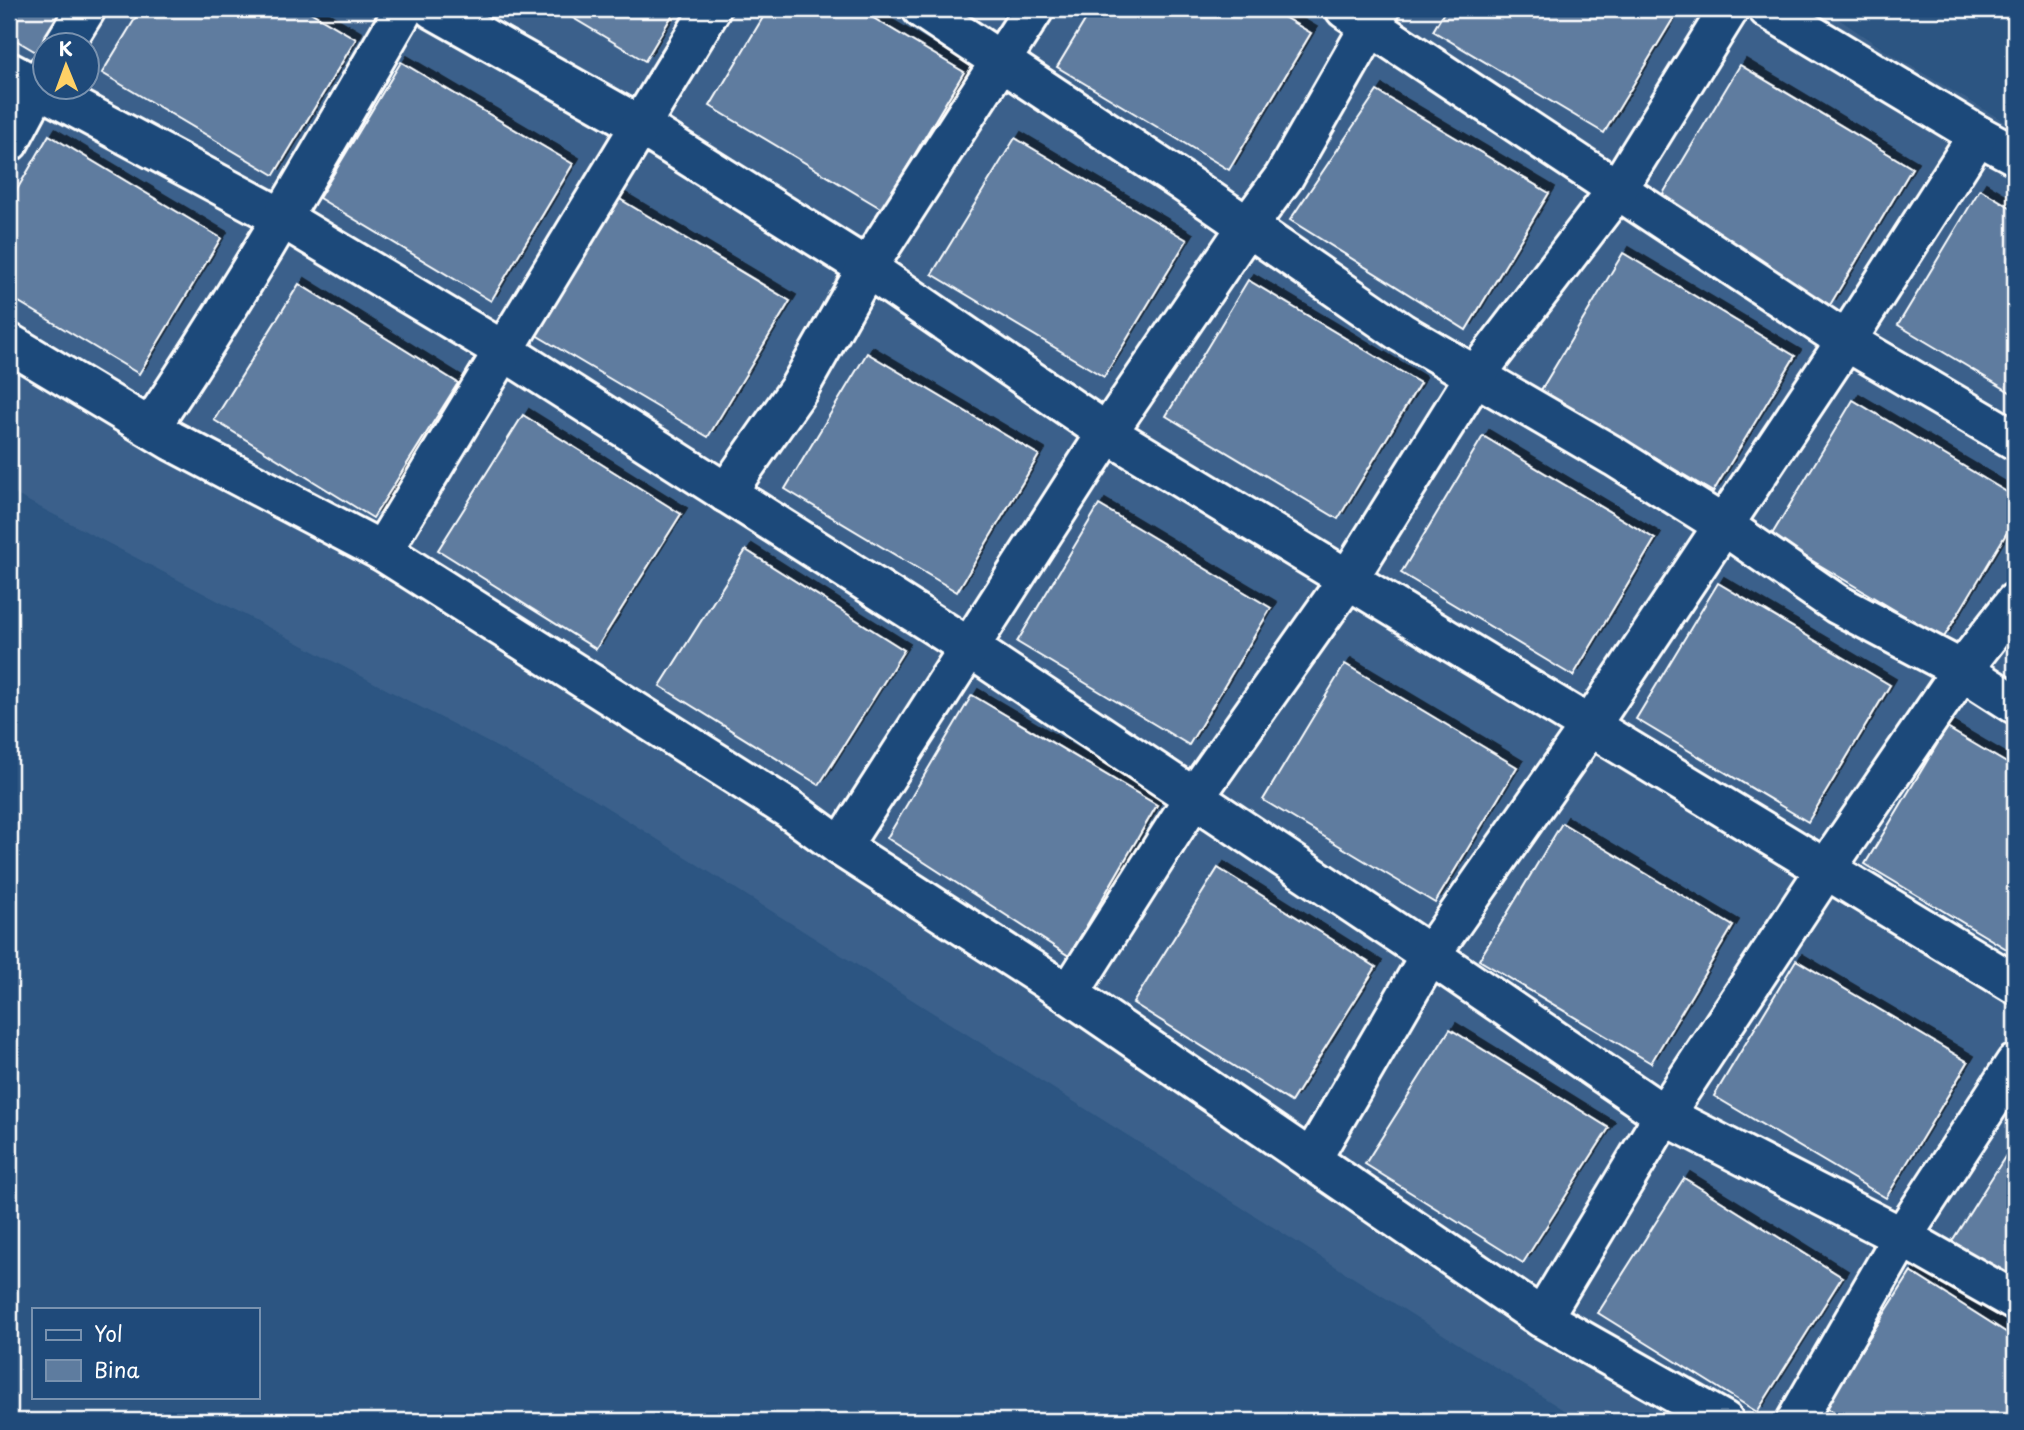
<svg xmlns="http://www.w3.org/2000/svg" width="2024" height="1430" viewBox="0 0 2024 1430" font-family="'Playpen Sans',sans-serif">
<defs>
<filter id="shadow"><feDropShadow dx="6" dy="-6" stdDeviation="0" flood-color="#0009"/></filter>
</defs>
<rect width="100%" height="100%" fill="#2c5582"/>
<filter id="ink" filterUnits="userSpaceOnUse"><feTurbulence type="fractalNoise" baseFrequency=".0143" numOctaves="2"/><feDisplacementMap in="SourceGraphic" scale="14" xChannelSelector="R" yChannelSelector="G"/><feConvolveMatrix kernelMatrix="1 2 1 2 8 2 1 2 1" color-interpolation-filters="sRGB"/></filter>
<g filter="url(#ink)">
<path fill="#3b618b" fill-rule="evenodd" d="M9,9h1815l60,41 131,78v1293h-434l-997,-628 -575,-302zM46,46h42v42h-42z"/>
<g fill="#5e7c9f" stroke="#fff" stroke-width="2" filter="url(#shadow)">
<path d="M9,9h55l-28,43 -27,-16z"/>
<path d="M141,9h164l51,30 -82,136 -172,-102z"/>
<path d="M558,9h118l-31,52z"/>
<path d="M768,9h90l106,63 -82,137 -172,-103z"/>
<path d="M1092,9h178l41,24 -82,137 -172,-103z"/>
<path d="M1446,9h233l-75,124 -171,-102z"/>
<path d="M401,62l172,102 -82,137 -172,-103z"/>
<path d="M1740,65l172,103 -82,137 -172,-103z"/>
<path d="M1377,91l172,102 -83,137 -176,-110z"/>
<path d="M49,135l172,103 -82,136 -130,-78v-93z"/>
<path d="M1015,138l172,102 -83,137 -172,-103z"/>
<path d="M1980,189l35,21v185l-117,-70z"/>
<path d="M618,198l172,103 -82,136 -172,-102z"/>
<path d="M1623,253l172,103 -82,136 -172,-102z"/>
<path d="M1248,280l172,103 -82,136 -172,-103z"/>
<path d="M299,284l159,99 -85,135 -159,-98z"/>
<path d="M867,353l172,102 -82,137 -172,-103z"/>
<path d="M1853,400l162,97v22l-72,120 -172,-103z"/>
<path d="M523,415l158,99 -85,135 -158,-99z"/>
<path d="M1483,436l172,103 -82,137 -172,-103z"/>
<path d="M1099,505l172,103 -82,137 -172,-103z"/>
<path d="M746,550l158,100 -85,135 -159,-99z"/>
<path d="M1718,583l172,102 -82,137 -172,-103z"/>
<path d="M1345,664l172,103 -82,136 -172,-103z"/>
<path d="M972,695l185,110 -88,151 -182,-118z"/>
<path d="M1947,728l68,40v186l-150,-90z"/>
<path d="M1562,823l171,103 -82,137 -172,-103z"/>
<path d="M1218,868l158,99 -85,135 -158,-99z"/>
<path d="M1796,960l172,102 -82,136 -172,-102z"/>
<path d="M1450,1029l159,99 -86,135 -158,-99z"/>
<path d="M2015,1141v139l-63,-39z"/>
<path d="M1684,1178l158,99 -85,135 -159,-99z"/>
<path d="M1911,1272l104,66v83h-167l-23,-14z"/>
</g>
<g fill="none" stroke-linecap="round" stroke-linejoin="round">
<g stroke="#fff" stroke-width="44">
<g id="minor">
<path d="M433,9l208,117 226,142 240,165 908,551"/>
<path d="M922,9l258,171 222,153 213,124 108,68 114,79 125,66 53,34"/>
<path d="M1345,9l501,332 169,99"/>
<path d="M1768,9l210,126 37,20"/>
<path d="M63,46l23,-37"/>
<path d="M9,72l273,146 222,133 466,297 460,307 234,160 238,122 113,64"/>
<path d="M9,142l37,-69"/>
<path d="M9,343l163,98 210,110 407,258 52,38 228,147 473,324 182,103"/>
<path d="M151,426c91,-135 171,-276 253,-417"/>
<path d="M726,493l72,-103 69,-122 167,-259"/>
<path d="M382,551l329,-542"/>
<path d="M841,847l266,-414 140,-206 37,-50 96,-168"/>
<path d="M1069,994l124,-195 155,-220 127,-203 142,-186 112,-181"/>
<path d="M1311,1160l119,-205 160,-229 256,-385 132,-206"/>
<path d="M1542,1318l122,-203 162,-246 136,-199 53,-68"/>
<path d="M1796,1421l106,-184 113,-173"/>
</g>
</g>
<use href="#minor" stroke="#1f4a7a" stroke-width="38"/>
</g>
</g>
<rect width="2024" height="1430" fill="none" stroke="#1f4a7a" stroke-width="35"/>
<rect x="18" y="18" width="1989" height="1395" fill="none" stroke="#fff" stroke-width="2.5" filter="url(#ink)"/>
<rect x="32" y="1308" width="228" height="91" fill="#1f4a7a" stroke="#7992af" stroke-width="2"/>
<rect x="46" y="1330" width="35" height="10" fill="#1f4a7a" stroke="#7992af" stroke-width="2"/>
<text x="94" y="1342" font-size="21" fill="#ffffff">Yol</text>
<rect x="46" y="1360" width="35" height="21" fill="#5e7c9f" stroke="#7992af" stroke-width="2"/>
<text x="94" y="1378" font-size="21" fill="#ffffff">Bina</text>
<g transform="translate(66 66) rotate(359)"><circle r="33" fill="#1f4a7a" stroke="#7992af" stroke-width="2"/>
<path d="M0-5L12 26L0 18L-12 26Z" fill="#ffd166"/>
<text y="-10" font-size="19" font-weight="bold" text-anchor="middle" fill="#ffffff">K</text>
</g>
</svg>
